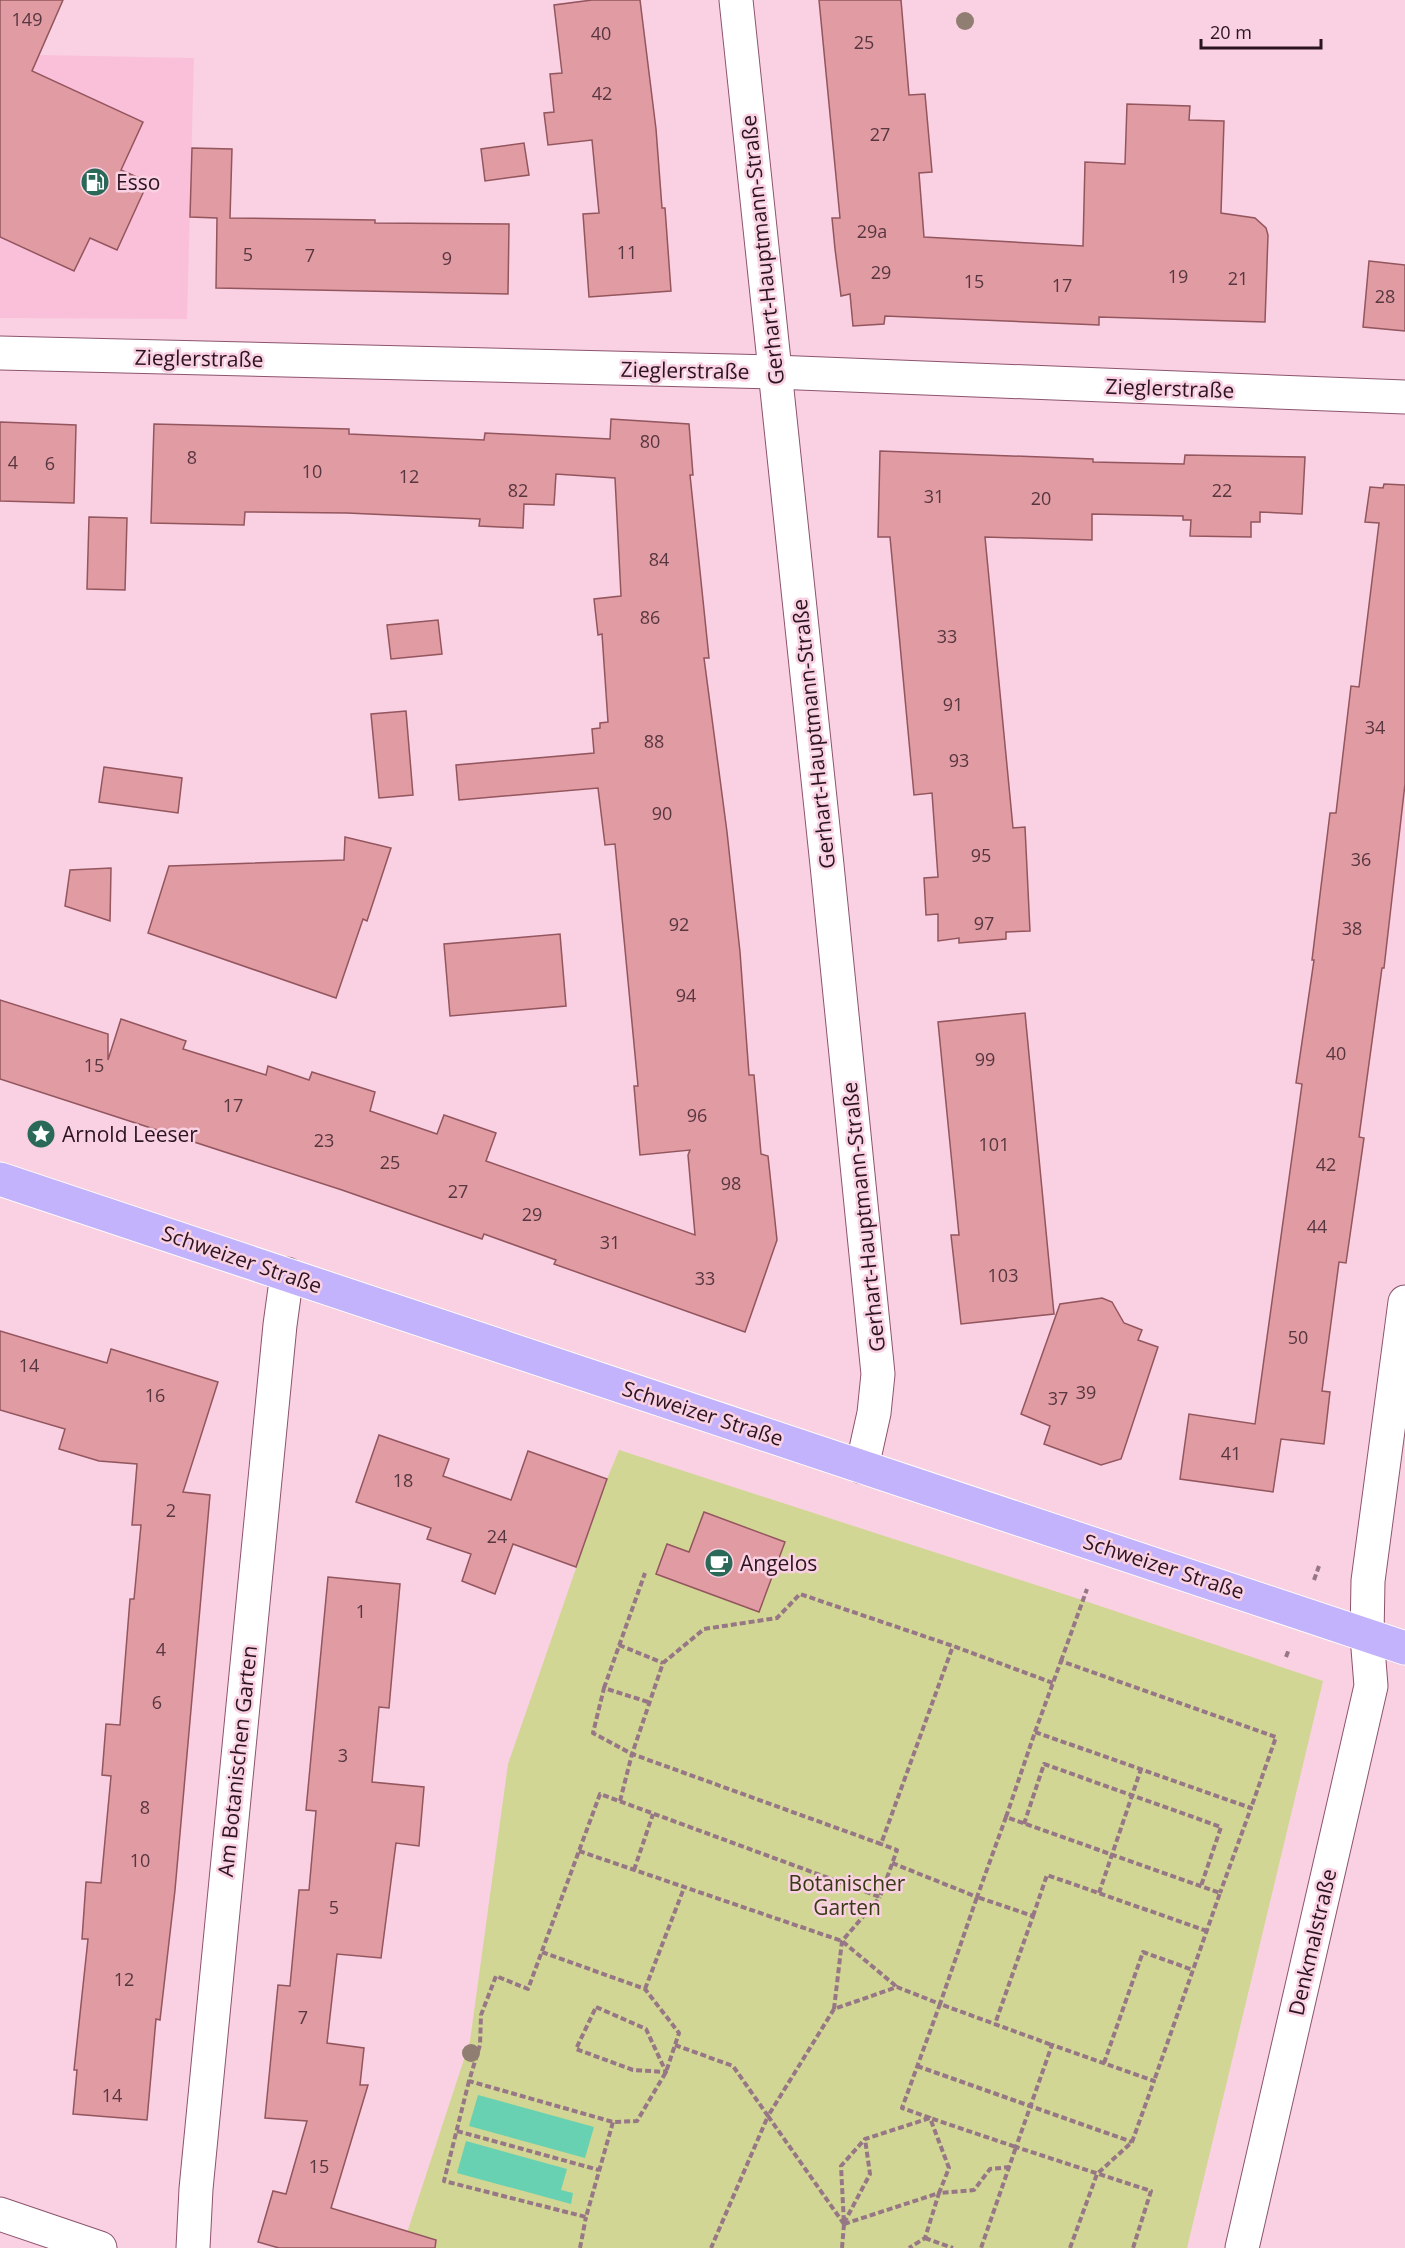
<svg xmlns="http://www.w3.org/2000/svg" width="1405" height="2248" viewBox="0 0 1405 2248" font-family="'Open Sans',sans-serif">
<rect width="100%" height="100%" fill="#f9d1e2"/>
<path fill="#fac0d9" d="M0,37l39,18 155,3 -7,261 -187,-1z"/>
<path fill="#d1d694" d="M619,1450l463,150 241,81 -136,567h-785l68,-207 38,-277 99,-285z"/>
<g fill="#67d1b1">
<path d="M478,2095l116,32 -9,31 -116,-32z"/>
<path d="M466,2141l101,28 -6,21 12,3 -2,11 -114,-31z"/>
</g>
<g fill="#e09ba3" stroke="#93555e" stroke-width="1.5">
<path d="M0,0h63l-31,71 111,51 -22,48 27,12 -31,68 -27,-12 -16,33 -74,-34z"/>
<path d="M592,0h48l16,129 6,79h3l6,83 -82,6 -6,-83 16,-1 -7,-73 -44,5 -4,-32 10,-1 -4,-38 12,-1 -8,-68z"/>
<path d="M819,0h82l8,95 16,-1 7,78 -13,1 5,64 159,9 2,-84 40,2 2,-60 63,2 -1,14 35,1 -3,92 34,5 11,10 2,7 -3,87 -166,-5v8l-214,-9 -1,8 -31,2 -3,-32 -9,2 -6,-47 -3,-31h8z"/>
<path d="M524,143l5,32 -44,6 -4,-32z"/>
<path d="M192,148l40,1 -2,69 145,2v3l134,1 -1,70 -292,-6 1,-70 -27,-1z"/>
<path d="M1369,261l36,4v66l-42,-4z"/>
<path d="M611,419l78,5 4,51h-3l19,183h-5l23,174 13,120 9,123h5l7,79 7,2 9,84 -32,92 -191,-68 2,-4 -72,-26 -2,5 -140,-49 -342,-111v-79l108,34v26l13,-41 65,22 -3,8 83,26 2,-9 41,14 3,-8 63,20 -5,19 67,23 7,-19 52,18 -10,28 209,74 -7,-80 2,-5 -50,5 -6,-69h4l-23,-242 -10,1 -7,-57 -139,12 -3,-35 138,-12 -2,-24 8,-1v-5l8,-1 -6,-88 -4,1 -4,-36 27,-3 -6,-118 -59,-4 -2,31 -30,-1 -1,24 -44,-2 1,-7 -133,-6 -102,-1 -1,13 -93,-2 3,-99 195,5v5l135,6 1,-7 125,6z"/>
<path d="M0,422l76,3 -2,78 -74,-2z"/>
<path d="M880,451l213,8v3l91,2 1,-9 120,2 -3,57 -42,-2v10h-9v15l-61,-1 1,-16h-8v-4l-91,-2v26l-107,-3 28,291 12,-1 5,104 -24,1v7l-47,4v-5l-21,3v-27l-12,1 -2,-37 14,-1 -6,-84 -18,2 -24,-258h-12z"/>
<path d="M1384,484l21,1v299l-21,184h-2l-23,169 5,1 -18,125 -7,-1 -17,129 8,1 -6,52 -43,-5 -8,53 -93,-13 9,-65 66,10 41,-296 6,-44 -6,-1 18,-123h-2l18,-147h6l15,-127 8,1 20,-164 -14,-1 5,-35 13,1z"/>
<path d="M89,517l38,1 -2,72 -38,-1z"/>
<path d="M438,620l4,34 -51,5 -4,-34z"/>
<path d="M406,711l7,84 -34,3 -8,-84z"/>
<path d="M104,767l78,11 -4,35 -79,-11z"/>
<path d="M345,837l46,11 -24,73 -4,-2 -27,79 -188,-65 21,-67 175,-6z"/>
<path d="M111,868l-1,53 -45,-15 5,-36z"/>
<path d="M560,934l6,72 -116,10 -6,-72z"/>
<path d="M1025,1013l29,301 -93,10 -10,-89h8l-21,-213z"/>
<path d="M1102,1298l10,4 12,21 18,7 -4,10 20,7 -37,112 -20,6 -57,-21 6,-18 -29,-12 39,-110z"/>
<path d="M0,1331l107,32 4,-14 107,33 -35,110 27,3 -35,395 -15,130 -4,-1 -9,101 -74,-6 4,-44h-3l14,-131h-6l4,-57 15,1 10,-107 -9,-1 4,-51 14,1 10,-126h4l7,-74h-9l5,-61 -38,-3 -40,-12 6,-20 -65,-19z"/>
<path d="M379,1435l70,24 -6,17 68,24 17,-49 79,28 -31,88 -63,-23 -18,50 -33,-13 9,-27 -44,-15 4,-11 -75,-26z"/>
<path d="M704,1512l81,30 -26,70 -103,-38 11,-30 22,8z"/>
<path d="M328,1577l72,7 -11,124 -10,-1 -7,75 52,5 -5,59 -23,-3 -15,115 -44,-4 -10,89 37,5 -4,37h8l-37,123 105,32 -1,8h-156l-21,-6 15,-51 13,3 21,-73 -42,-3 13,-133 12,1 9,-96h10l7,-79 -10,-1z"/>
</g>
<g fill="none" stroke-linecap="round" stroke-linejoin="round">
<g stroke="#8c546d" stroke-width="35">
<g id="minor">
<path d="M736,0l91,865 51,509 -4,39 -12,54"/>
<path d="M0,353l774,19 631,25"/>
<path d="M0,2214l100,34"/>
<path d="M193,2248l3,-59 84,-864 7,-51"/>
<path d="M1242,2248l129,-562 -4,-50 1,-55 37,-279"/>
</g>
</g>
<g stroke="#fff" stroke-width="35">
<path id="major" d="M0,1179l1405,469"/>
</g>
<g stroke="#977786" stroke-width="4" stroke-dasharray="6 3" stroke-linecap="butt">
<path d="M1314,1580l5,-14"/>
<path d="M619,1645l44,18"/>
<path d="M1286,1657l3,-8"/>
<path d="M1061,1661l26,-72"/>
<path d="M604,1688l41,-115"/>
<path d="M648,1702l-44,-14 -11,45 39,21 249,90 72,-198"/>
<path d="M1035,1732l26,-71 215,76 -25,71"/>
<path d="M620,1801l12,-47 31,-91 41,-34 73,-11 23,-24 153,52 100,37"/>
<path d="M1006,1817l29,-85 216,76 -31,85"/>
<path d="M1024,1824l20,-60 177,63 -20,59"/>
<path d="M579,1851l263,90 55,46"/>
<path d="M892,1863l85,34 29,-80 214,76 -66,188"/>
<path d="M634,1870l19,-56"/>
<path d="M1099,1893l42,-124"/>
<path d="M1033,1916l14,-41 160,56"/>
<path d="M542,1952l103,37 34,44 -13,39 -29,49 -24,1 -144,-41 11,-36 1,-30 15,-39 32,13 72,-195 280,103 17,-47 -16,-6"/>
<path d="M645,1989l39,-101"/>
<path d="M596,2007l50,22 20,43 -33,-2 -57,-21z"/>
<path d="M834,2009l8,-68 38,-44"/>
<path d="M675,2045l58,21 35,50 -57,132"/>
<path d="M1104,2063l39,-111 50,18"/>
<path d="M917,2066l215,76"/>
<path d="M469,2081l-25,100 142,36 27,-95"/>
<path d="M457,2131l142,39"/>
<path d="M1010,2167l-20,2 -16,21 -35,3 10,-25 -19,-50 -28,-10 38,-104 112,41"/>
<path d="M844,2223l26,-49 -5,-35"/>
<path d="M844,2224l-76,-108 66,-107 63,-22 43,17 37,-107 56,19 -38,108"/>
<path d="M844,2224l95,-31 -14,45 -16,10"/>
<path d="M925,2238l28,10"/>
<path d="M580,2248l6,-31"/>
<path d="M842,2248l2,-24 -3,-58 24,-27 65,-21 86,29 -35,101"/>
<path d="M1070,2248l27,-74 35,-32 22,-61 -102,-36 -36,102 135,44 -18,57"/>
</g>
<use href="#minor" stroke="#fff" stroke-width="33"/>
<use href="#major" stroke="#c3b2fc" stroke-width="33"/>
</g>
<g fill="#8f7e71">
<circle cx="965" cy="21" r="9"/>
<circle cx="471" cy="2053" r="9"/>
</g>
<defs>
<g id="fuel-disc" transform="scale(1.5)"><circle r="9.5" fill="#2a6957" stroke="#f9d1e2"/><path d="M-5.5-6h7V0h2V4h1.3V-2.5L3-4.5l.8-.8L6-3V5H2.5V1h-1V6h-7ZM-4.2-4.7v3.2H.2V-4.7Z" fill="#fff"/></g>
<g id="sight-disc" transform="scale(1.5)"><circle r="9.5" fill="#2a6957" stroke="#f9d1e2"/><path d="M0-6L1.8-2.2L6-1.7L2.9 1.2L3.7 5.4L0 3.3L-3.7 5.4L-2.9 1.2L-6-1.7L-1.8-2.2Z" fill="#fff"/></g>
<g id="cafe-disc" transform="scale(1.5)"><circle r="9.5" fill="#2a6957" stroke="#f9d1e2"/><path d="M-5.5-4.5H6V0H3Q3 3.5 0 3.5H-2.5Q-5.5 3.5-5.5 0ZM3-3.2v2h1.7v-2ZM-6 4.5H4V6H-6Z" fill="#fff"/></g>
</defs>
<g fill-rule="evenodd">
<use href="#fuel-disc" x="95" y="182"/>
<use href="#sight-disc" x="41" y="1134"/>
<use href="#cafe-disc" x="719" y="1563"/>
</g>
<g text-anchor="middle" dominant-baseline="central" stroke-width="5" stroke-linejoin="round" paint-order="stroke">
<g font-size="18" fill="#583640">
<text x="27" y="19">149</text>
<text x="601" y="33">40</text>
<text x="864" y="42">25</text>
<text x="602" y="93">42</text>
<text x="880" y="134">27</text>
<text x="872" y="231">29a</text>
<text x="627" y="252">11</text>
<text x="248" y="254">5</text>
<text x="310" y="255">7</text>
<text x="447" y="258">9</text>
<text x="881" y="272">29</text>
<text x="1178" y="276">19</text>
<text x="1238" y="278">21</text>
<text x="974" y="281">15</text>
<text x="1062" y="285">17</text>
<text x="1385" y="296">28</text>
<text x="650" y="441">80</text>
<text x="192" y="457">8</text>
<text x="13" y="462">4</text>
<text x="50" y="463">6</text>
<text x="312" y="471">10</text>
<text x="409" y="476">12</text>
<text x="518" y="490">82</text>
<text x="1222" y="490">22</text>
<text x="934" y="496">31</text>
<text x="1041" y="498">20</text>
<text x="659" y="559">84</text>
<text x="650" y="617">86</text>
<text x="947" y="636">33</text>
<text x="953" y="704">91</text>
<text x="1375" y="727">34</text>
<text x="654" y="741">88</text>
<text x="959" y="760">93</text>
<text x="662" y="813">90</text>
<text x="981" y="855">95</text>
<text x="1361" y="859">36</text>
<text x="984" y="923">97</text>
<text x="679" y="924">92</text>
<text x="1352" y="928">38</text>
<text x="686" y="995">94</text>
<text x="1336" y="1053">40</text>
<text x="985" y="1059">99</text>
<text x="94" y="1065">15</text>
<text x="233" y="1105">17</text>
<text x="697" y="1115">96</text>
<text x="324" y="1140">23</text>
<text x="994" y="1144">101</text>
<text x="390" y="1162">25</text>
<text x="1326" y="1164">42</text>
<text x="731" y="1183">98</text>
<text x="458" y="1191">27</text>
<text x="532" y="1214">29</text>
<text x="1317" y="1226">44</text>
<text x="610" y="1242">31</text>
<text x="1003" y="1275">103</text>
<text x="705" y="1278">33</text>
<text x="1298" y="1337">50</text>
<text x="29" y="1365">14</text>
<text x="1086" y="1392">39</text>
<text x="155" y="1395">16</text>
<text x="1058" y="1398">37</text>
<text x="1231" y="1453">41</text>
<text x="403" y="1480">18</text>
<text x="171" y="1510">2</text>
<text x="497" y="1536">24</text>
<text x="361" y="1611">1</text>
<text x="161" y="1649">4</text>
<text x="157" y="1702">6</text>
<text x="343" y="1755">3</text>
<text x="145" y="1807">8</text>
<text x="140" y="1860">10</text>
<text x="334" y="1907">5</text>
<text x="124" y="1979">12</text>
<text x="303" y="2017">7</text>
<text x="112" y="2095">14</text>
<text x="319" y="2166">15</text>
</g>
<g font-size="21" fill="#2b141f" stroke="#f9d1e2" text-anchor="start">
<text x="116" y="182">Esso</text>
<text x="62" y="1134">Arnold Leeser</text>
<text x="740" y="1563">Angelos</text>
</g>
<g font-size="21" fill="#2b141f" stroke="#f9d1e2">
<text transform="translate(762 250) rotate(-96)">Gerhart-Hauptmann-Straße</text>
<text transform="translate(199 358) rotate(1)">Zieglerstraße</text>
<text transform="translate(685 370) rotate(1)">Zieglerstraße</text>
<text transform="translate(1170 388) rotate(2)">Zieglerstraße</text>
<text transform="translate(813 734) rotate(-96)">Gerhart-Hauptmann-Straße</text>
<text transform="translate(863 1217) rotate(-96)">Gerhart-Hauptmann-Straße</text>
<text transform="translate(242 1259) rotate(19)">Schweizer Straße</text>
<text transform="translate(703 1413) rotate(18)">Schweizer Straße</text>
<text transform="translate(1164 1566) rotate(18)">Schweizer Straße</text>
<text transform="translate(237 1761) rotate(-84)">Am Botanischen Garten</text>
<text transform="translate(1312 1942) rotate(-77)">Denkmalstraße</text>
</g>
<g font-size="21" fill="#383a15" stroke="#f9d1e2">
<text x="847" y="1883">Botanischer<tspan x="847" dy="24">Garten</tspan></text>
</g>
</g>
<path d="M1201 39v9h120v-9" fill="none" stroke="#2b141f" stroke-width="3"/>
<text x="1210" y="39" font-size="18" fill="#2b141f" stroke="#f9d1e2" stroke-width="4.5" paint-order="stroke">20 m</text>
</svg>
